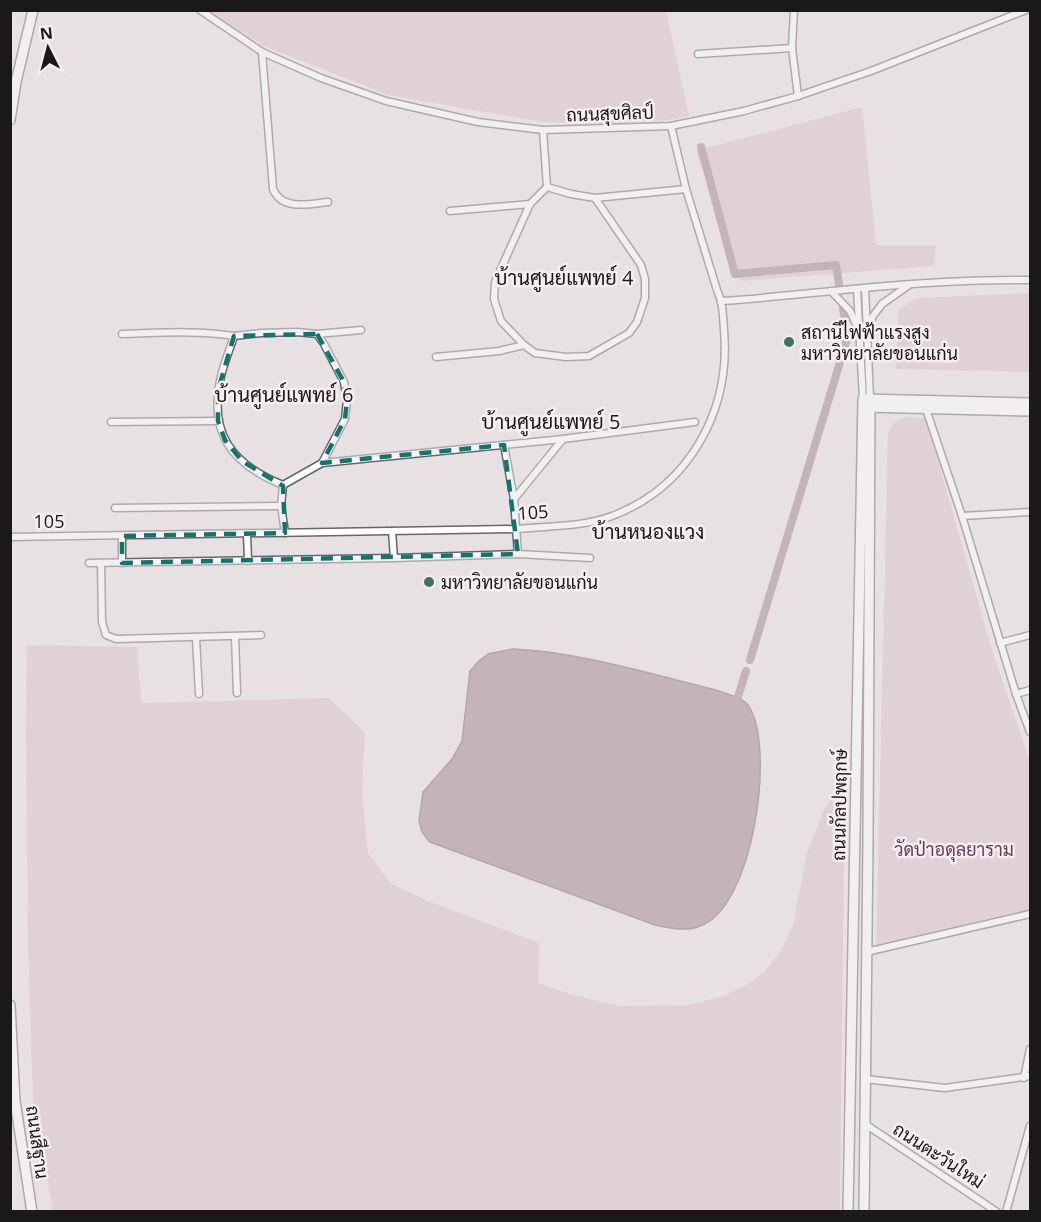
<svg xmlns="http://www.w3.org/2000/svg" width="1041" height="1222" viewBox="0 0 1041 1222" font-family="'Open Sans',Sarabun,sans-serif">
<rect width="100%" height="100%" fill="#e7e1e4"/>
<g fill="#d4bcc8">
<path d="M209,11h457l23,105 -22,4 -65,4 -60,-2 -154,-27 -124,-49z"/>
<path d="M862,107l14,138h60l-2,21 -193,15 -45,-130z"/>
<path d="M1030,293v79l-134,-3 2,-59 19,-12z"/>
<path d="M908,417l18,1 65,229 39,114v150l-154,34 12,-511c4,-11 8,-15 20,-17z"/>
<path d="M27,645l110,2 4,56 188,-5 36,35 -3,61 6,59 22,30 38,18 111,42 -1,40 32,11 48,12 72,-1 33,-9 22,-10 19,-14 16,-20 13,-27 14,-72 17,-43 21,-35 -5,436h-787l-20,-109 -5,-155 -2,-224z"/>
</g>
<path fill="#9c7a8c" stroke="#755d6a" stroke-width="1.5" d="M513,649c67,3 138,25 203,41 13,5 29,7 35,20 23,45 2,197 -51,216 -14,6 -30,2 -45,-1l-225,-83 -8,-10 -3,-11 4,-29 29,-33 10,-18 8,-70 9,-10 9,-7z"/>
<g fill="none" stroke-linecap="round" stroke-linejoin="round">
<g stroke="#9c7a8c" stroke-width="8">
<path d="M701,147l34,127 101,-9 3,19"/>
<path d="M750,660l97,-321 -4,-31"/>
<path d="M738,697l8,-26"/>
</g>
<g stroke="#696467" stroke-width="9">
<g id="street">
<path d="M200,10l62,42 59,26 65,23 92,21 65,8 128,-4 73,-15 54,-15 73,-25 155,-61"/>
<path d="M794,10l-2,38 6,48"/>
<path d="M262,52l11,137c9,22 36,15 55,13"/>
<path d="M698,54l94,-6"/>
<path d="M543,130l4,57"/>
<path d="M595,198l91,-9"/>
<path d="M450,211l80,-7"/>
<path d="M865,288l5,110"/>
<path d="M857,289l6,110"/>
<path d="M831,291l19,20 6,13"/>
<path d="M722,301c34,-2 67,-6 101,-9 69,-7 138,-13 207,-12"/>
<path d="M867,329l6,-13 9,-12 27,-19"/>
<path d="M297,332l20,2 7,10 20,38 3,18 -2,19 -23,44 -39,22c-52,-21 -75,-52 -62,-109 3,-13 9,-27 13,-40l27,-3z"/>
<path d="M122,334c37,-1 75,-4 112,2"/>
<path d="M317,334l44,-4"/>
<path d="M436,357l63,-6 25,-6 11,8 31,4 23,-1 40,-23 8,-11 8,-24v-19l-4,-14 -46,-67 -24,-4 -24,-7 -17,17 -35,78 -1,17 7,22 23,24"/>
<path d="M926,409l36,107 54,178 14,38"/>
<path d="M111,422l107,-1"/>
<path d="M504,445l10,54 4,55"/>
<path d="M322,463l241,-24 132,-17"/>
<path d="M283,485l-2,21 4,27"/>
<path d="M514,499l49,-60"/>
<path d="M115,508l166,-2"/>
<path d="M962,516l68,-4"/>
<path d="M392,531l2,27"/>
<path d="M247,534l1,27"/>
<path d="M122,536v27"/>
<path d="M10,537l507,-8c31,-3 66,-2 95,-13 77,-29 119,-105 112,-186 -1,-14 -1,-27 -7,-40l-31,-101 -15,-63"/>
<path d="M89,563l305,-5 124,-4 72,4"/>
<path d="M101,563l1,59 4,13 10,4 145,-4"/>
<path d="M235,637l2,56"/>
<path d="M196,638l3,56"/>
<path d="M1000,643l30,-8"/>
<path d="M1016,694l14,-4"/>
<path d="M866,952l164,-38"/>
<path d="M1024,1078l6,-29"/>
<path d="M865,1079l80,9 85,-12"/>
<path d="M865,1124l132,88"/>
<path d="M1006,1212l24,-86"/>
</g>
</g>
<g stroke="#696467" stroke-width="12">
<g id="secondary">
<path d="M10,120l6,-38 17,-72"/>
<path d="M866,407l164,4"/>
<path d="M10,1005l5,96 17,111"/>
<path d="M848,1212l15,-813 167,4"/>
<path d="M864,1212l4,-372 2,-442"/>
</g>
</g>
<use href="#street" stroke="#fff" stroke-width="6"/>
<use href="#secondary" stroke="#fff" stroke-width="9"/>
</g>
<path d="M0 0H1041V1222H0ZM317,334l27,48 3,18 -2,19 -23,44 182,-18 14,109 -396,9v-27l163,-3 -2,-47 -41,-25 -17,-21 -7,-19v-31l16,-54z" fill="#e7e1e4" fill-opacity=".55" fill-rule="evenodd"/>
<path fill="none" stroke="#0f766e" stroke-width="4.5" stroke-dasharray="12 8" stroke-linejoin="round" d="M317,334l27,48 3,18 -2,19 -23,44 182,-18 14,109 -396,9v-27l163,-3 -2,-47 -41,-25 -17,-21 -7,-19v-31l16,-54z"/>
<g fill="#3a755e" stroke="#f5eef2" stroke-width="2">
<circle cx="789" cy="342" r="6"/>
<circle cx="429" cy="582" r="6"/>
</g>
<g text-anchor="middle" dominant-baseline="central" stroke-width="5" stroke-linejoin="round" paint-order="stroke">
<g font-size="18" fill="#1a1819" stroke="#f5eef2">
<text transform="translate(610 113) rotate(-2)">ถนนสุขศิลป์</text>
<text transform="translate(533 512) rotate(-4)">105</text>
<text x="49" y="521">105</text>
<text transform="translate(839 805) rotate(-89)">ถนนกัลปพฤกษ์</text>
<text transform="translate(38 1142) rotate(82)">ถนนสีฐาน</text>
<text transform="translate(939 1155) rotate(33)">ถนนตะวันใหม่</text>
</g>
<g font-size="18" fill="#1a1819" stroke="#f5eef2" text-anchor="start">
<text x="801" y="332">สถานีไฟฟ้าแรงสูง<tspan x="801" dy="21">มหาวิทยาลัยขอนแก่น</tspan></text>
<text x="441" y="582">มหาวิทยาลัยขอนแก่น</text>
</g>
<g font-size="18" fill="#6a3955" stroke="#f5eef2">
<text x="954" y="849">วัดป่าอดุลยาราม</text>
</g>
<g font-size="20" fill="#1a1819" stroke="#f5eef2">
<text x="564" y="277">บ้านศูนย์แพทย์ 4</text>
<text x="284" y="394">บ้านศูนย์แพทย์ 6</text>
<text x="551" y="421">บ้านศูนย์แพทย์ 5</text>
<text x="648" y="531">บ้านหนองแวง</text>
</g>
</g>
<rect width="1041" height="1222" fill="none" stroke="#1a1819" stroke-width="24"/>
<g transform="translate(48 48) rotate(354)" stroke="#f5eef2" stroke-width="4.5" paint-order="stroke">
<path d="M0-4.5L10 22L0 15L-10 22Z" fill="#1a1819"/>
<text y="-9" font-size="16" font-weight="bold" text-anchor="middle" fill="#1a1819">N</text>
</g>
</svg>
